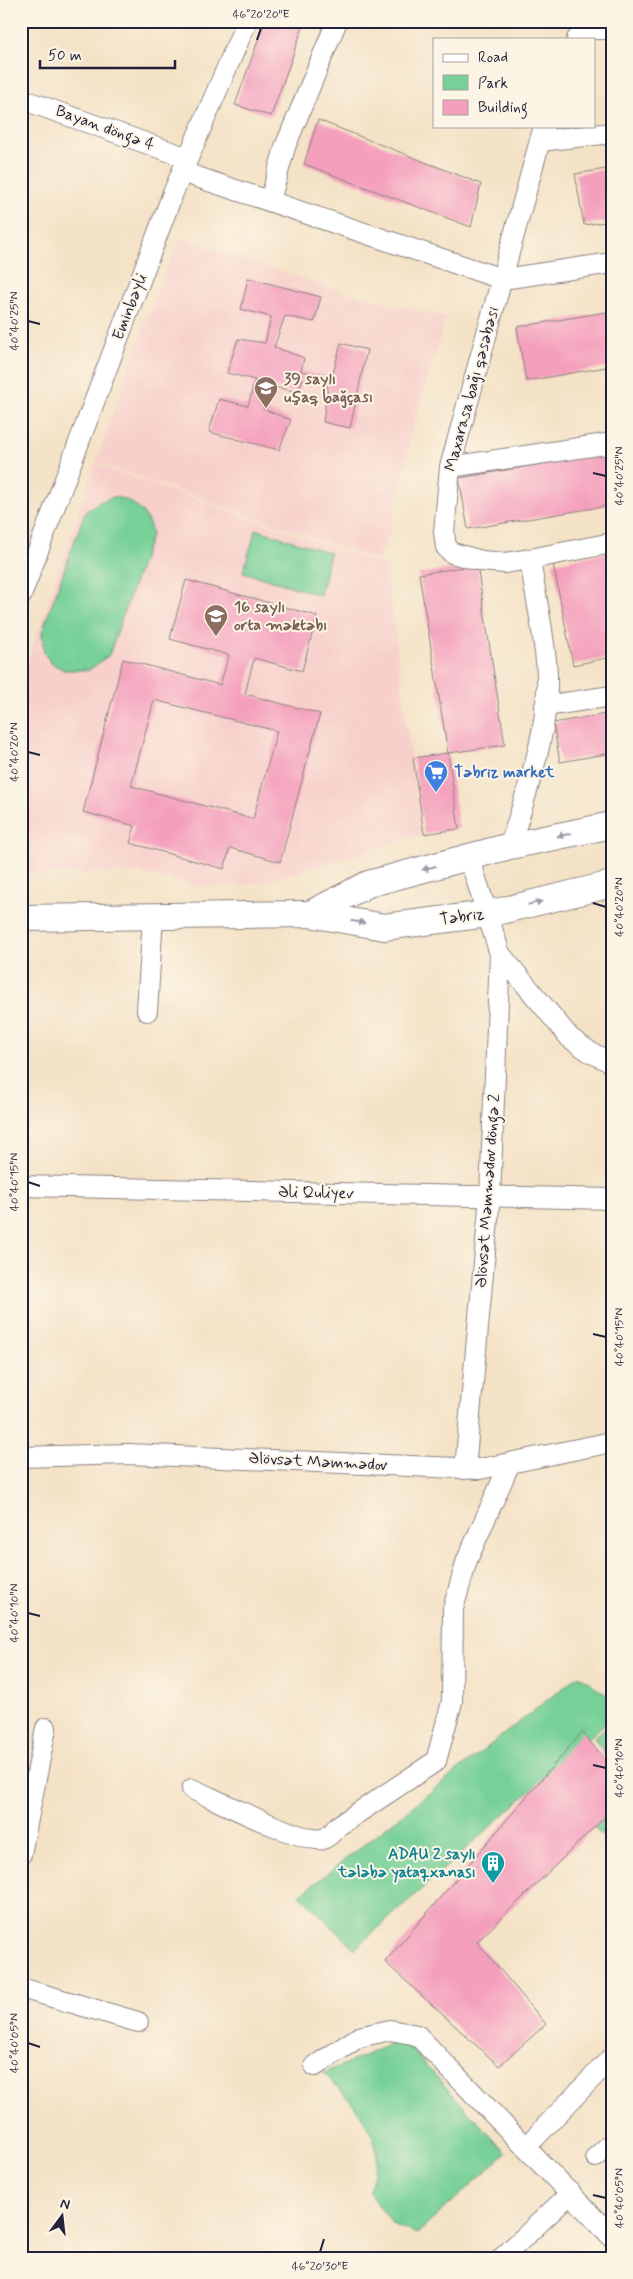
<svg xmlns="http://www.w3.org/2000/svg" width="633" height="2279" viewBox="0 0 633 2279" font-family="Mynerve,sans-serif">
<rect width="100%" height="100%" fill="#fcf5e5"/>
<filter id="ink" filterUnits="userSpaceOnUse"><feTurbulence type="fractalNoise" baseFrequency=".02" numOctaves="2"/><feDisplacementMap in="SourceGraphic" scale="10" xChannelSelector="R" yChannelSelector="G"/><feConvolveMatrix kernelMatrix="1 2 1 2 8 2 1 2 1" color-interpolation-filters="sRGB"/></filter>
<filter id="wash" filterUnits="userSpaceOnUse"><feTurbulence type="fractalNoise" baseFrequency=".0096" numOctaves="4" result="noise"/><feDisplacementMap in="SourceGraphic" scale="20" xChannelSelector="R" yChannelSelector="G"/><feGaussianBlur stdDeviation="1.12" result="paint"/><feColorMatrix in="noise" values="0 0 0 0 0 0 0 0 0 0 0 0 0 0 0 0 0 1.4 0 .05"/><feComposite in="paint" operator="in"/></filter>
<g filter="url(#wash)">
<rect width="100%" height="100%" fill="#f4e2c6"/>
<g fill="#f7d0cb">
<path d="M180,238l169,56 97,23 -33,110 -23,105 -11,22 1,7 -284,-99 58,-164z"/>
<path d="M95,464l291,102 35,269 -157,47 -61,5 -61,-14h-121v-191z"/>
</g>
<g fill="#76d097" stroke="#4c7969">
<path d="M113,497c21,2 34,16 39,36l-43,122 -20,15h-25l-13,-7 -7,-10 -2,-21 43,-120 12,-9z"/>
<path d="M256,529l74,24 -10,42 -77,-23z"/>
<path d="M579,1675l33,24v18l-257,232 -55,-54z"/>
<path d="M612,1722v42l-18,-26z"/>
<path d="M612,1810v26l-5,6 -13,-15z"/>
<path d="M402,2039l104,114 -89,81 -25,-10 -23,-32c2,-11 9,-27 8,-38 -4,-34 -32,-58 -53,-81z"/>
</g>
<g id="blocks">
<g fill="#f4a0bd" fill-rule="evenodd">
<path d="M265,21h40l-34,95 -36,-11z"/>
<path d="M318,120l163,64 -10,43 -167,-63z"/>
<path d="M612,168v53l-28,4 -9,-51z"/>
<path d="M248,278l73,19 -7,25 -29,-6 -11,31 30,11 -3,13 31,6 9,-34 26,7 -17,78 -27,-6 5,-36 -26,-7 -3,13 -30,-6 -6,23 28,11 -12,30 -70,-18 10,-33 29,7 7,-26 -28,-7 11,-34 27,4 6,-26 -30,-8z"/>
<path d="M612,311v55l-86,15 -9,-54z"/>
<path d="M612,452v53l-144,24 -9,-51z"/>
<path d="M609,552l3,15v90l-39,8 -20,-102z"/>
<path d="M477,565l28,180 -57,8 -29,-179z"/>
<path d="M186,580l131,36 -15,55 -48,-13 -9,36 75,20 -40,148 -50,-14 -6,21 -94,-26 5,-17 -52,-14 40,-153 97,26 9,-30 -59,-16zM154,700l123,31 -24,88 -122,-33z"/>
<path d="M612,713v40l-52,9 -7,-39z"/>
<path d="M448,753l11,76 -35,5 -11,-76z"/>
<path d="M582,1732l30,36v42l-135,132 69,82 -47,42 -114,-104z"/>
</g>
</g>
</g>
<g filter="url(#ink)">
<use href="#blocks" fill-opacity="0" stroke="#8b8280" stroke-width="1"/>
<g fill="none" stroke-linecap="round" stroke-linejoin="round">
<g stroke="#8b8280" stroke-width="22">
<g id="minor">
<path d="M577,39l14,-10h21"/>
<path d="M21,99l167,59"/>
<path d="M540,141l72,-8"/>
<path d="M182,172l320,107 110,-16"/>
<path d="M270,201l15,-54 52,-126"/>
<path d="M450,467l162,-24"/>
<path d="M530,559l82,-16"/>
<path d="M21,596l152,-403 74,-172"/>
<path d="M545,706l67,-10"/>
<path d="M510,846c16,-54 39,-113 37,-170 -1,-36 -12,-81 -17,-117l-25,4 -23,-2 -30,-8 -6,-6 -2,-15 6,-65 94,-341"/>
<path d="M500,954l70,84 20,14 22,11"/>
<path d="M147,1011l6,-95"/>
<path d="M21,1186l591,13"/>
<path d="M21,1457l107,-3 352,15 132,-27"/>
<path d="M465,1469l25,-272 10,-243 -31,-97"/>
<path d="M192,1789c23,10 112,55 131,50 6,-2 11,-8 15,-13l98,-65 16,-59 1,-93 14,-49 43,-97"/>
<path d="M21,1854l25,-126"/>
<path d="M21,1988l117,34"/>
<path d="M315,2066l44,-29 31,-7 27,5 195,202"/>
<path d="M526,2147l86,-90"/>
<path d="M596,2157l16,-14"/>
<path d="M502,2258l69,-65"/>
</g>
</g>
<g stroke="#8b8280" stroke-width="28">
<g id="major">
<path d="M310,914l58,-30 142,-38 102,-21"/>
<path d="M21,918l289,-4 74,13 104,-13 124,-30"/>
</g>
</g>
<use href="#minor" stroke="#fff" stroke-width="20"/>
<use href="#major" stroke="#fff" stroke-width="26"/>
</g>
<defs><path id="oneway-solid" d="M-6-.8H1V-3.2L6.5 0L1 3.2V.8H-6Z" transform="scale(1.25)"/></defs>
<g fill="#9c9ca7">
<use href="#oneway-solid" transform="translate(564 835) rotate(168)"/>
<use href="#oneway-solid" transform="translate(429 868) rotate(165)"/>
<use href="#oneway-solid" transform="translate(535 903) rotate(-13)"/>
<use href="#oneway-solid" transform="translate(358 922) rotate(10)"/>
</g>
</g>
<path fill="none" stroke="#22223b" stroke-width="2" d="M257,40l4,-12M28,321l12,3M593,473l13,3M28,752l12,3M593,903l13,4M28,1182l12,4M593,1334l13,3M28,1613l12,3M593,1765l13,3M28,2043l12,4M593,2195l13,3M320,2252l4,-13"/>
<defs>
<g id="school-pin" transform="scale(1.25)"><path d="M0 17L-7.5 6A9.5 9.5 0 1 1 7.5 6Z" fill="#8d6e63" stroke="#fcf5e5"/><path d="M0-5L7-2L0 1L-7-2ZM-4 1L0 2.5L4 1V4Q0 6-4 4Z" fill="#fff"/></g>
<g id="supermarket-pin" transform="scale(1.25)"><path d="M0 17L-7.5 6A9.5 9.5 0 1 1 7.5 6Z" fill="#3f7fe0" stroke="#fcf5e5"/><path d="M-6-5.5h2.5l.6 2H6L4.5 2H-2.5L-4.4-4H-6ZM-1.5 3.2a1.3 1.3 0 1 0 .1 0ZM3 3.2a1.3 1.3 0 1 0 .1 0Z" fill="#fff"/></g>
<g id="building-pin" transform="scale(1.25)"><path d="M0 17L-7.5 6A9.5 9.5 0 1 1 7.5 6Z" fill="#0f9aa8" stroke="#fcf5e5"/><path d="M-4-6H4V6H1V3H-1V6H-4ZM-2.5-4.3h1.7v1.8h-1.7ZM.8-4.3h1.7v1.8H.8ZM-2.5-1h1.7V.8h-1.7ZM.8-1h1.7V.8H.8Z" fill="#fff"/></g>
</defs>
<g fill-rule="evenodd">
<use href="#school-pin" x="266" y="388"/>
<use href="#school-pin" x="216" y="616"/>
<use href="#supermarket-pin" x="436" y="772"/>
<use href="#building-pin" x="493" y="1863"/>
</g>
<g text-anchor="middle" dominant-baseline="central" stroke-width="4" stroke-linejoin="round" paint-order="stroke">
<g font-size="16" fill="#22223b" stroke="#fcf5e5">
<text transform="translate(105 128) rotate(20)">Bayan döngə 4</text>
<text transform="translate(130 307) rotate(-69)">Eminbəyli</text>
<text transform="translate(472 389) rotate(-75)">Maxarasa bağı qəsəbəsi</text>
<text transform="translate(462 917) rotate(-8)">Təbriz</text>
<text transform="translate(488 1191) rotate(-86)">Əlövsət Məmmədov döngə 2</text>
<text transform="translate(316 1193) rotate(1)">Əli Quliyev</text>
<text transform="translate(318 1462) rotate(3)">Əlövsət Məmmədov</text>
</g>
<g font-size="16" font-weight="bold" fill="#785e54" stroke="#fcf5e5" text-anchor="start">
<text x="284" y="379">39 saylı<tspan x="284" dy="18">uşaq bağçası</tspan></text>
<text x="234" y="607">16 saylı<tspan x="234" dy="18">orta məktəbı</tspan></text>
</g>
<g font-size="16" font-weight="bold" fill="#366cbe" stroke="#fcf5e5" text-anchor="start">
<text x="454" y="772">Təbriz market</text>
</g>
<g font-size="16" font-weight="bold" fill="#0d838f" stroke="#fcf5e5" text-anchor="end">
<text x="476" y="1854">ADAU 2 saylı<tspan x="476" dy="18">tələbə yataqxanası</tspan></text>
</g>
</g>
<rect width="633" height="2279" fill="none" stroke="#fcf5e5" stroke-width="55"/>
<rect x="433" y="38" width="162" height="90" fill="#fcf5e5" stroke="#a5a1a1"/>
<rect x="443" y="54" width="25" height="8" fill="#ffffff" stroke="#a5a1a1"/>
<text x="478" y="62" font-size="15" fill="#22223b">Road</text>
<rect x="443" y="75" width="25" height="15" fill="#76d097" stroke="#a5a1a1"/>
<text x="478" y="88" font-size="15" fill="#22223b">Park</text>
<rect x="443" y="100" width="25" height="15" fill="#f4a0bd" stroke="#a5a1a1"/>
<text x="478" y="112" font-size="15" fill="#22223b">Building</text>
<g transform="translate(62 2216) rotate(15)" stroke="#fcf5e5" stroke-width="4" paint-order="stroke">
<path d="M0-4L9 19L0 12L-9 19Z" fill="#22223b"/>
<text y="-8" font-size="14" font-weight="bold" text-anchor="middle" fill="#22223b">N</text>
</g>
<path d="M40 60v8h135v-8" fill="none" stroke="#22223b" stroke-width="2.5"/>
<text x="48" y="60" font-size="15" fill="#22223b" stroke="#fcf5e5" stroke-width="4" paint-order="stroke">50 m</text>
<rect x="28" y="28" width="578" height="2224" fill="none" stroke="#22223b" stroke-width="2"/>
<g font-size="12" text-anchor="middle" fill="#22223b">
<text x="261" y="18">46°20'20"E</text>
<text transform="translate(14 321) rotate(-90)" y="4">40°40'25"N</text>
<text transform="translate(619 476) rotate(-90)" y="4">40°40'25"N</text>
<text transform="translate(14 752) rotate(-90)" y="4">40°40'20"N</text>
<text transform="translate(619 907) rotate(-90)" y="4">40°40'20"N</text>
<text transform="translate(14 1182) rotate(-90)" y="4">40°40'15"N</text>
<text transform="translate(619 1337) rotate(-90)" y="4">40°40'15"N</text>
<text transform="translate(14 1613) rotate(-90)" y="4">40°40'10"N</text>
<text transform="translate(619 1768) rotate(-90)" y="4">40°40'10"N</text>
<text transform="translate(14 2043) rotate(-90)" y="4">40°40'05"N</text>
<text transform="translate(619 2198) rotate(-90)" y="4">40°40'05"N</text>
<text x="320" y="2270">46°20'30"E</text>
</g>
</svg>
